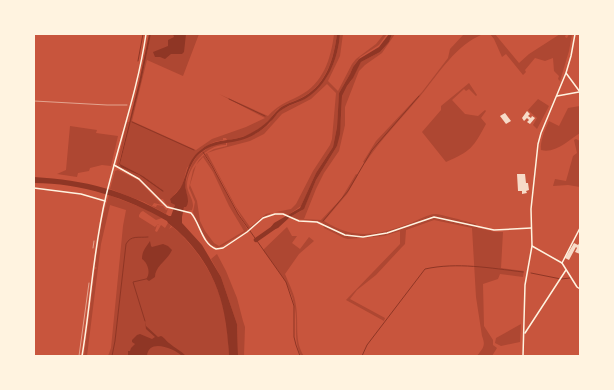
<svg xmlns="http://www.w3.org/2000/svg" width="614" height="390" viewBox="0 0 614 390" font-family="'Open Sans',sans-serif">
<rect width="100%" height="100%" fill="#c8553d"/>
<g fill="#ae4732" fill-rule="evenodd">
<path d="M151,34h48l-16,42 -36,-16 -15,61 64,29 16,-11 34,-12 19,-9 -46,-24 49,22c10,-11 17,-13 31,-20 24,-12 32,-37 35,-62h3c-3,23 -10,48 -31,61 -9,6 -20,8 -28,14 -4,4 -6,8 -10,12 -11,12 -26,17 -41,19l-1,-2h-3v2l-9,2 -11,6 -16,20 -5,18 -12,13 1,4 4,2 -1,3 -8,-4 -3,-5h-3l-20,-20 -23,-13v-2l10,-42h2l-10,40v3l20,10 24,17 1,-1 -21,-15 -23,-12 21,-82z"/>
<path d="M340,34h3l-3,22 -12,25 10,10 14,-27 4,-5 20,-15 8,-10h3l-8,11 -19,12 -7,10 -3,7 -11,19 -2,34 -4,20 -17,26 -15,33 -13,9c-15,-9 -28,5 -39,14 -17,-24 -27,-51 -44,-75l9,-5 13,-3v-4c16,-2 30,-7 42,-18 4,-5 7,-10 12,-14 8,-5 18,-7 25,-12 22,-14 32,-39 34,-64zM327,84l9,9 -4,46 -2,6 -17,26 -17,33 -5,5 -25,5 -16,13 -14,-20 -29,-54 9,-3 34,-9 14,-7 18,-20 29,-15z"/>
<path d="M392,34h3l-13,19 -17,12 -6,6 -14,36v18l-6,26 -15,22 -8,16 -12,30 17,1 20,-21 15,-25 2,1 -11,19 -23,27c32,20 53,14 87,2 7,-3 16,-8 23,-9 8,0 33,8 42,10l2,4 18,4h7l-2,36 23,3 -1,6 -23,-3 -2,5 -15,5 1,42 9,14v5l4,3 -5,8h-15c6,-8 9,-10 5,-20l-6,-39 -4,-69 -38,-8 -28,10 -1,14 -3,3 -26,28 -19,15 -7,9 35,19 -1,3 -38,-21 54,-56v-13l-16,5 -36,3 -4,-1 -20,-10 -1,-5c-11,-5 -22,-1 -33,-6l11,-6 4,-5 11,-26 21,-34 4,-28 1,-22 5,-10 4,-5 10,-19 19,-10 9,-10z"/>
<path d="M464,34h19c-28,12 -43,38 -62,61 -19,23 -40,44 -56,68l-2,-1 13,-21 46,-49 26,-34 2,-9z"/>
<path d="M490,34h5l24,29 10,-9 28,-18 3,-2h6l-1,3 2,1 2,-4h3l-3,17 -9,30 -2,-2 1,-3 -5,-5 -1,-13 -8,3 -10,-3 -10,12 1,2 -3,3 -17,-21 -4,3 -8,-18z"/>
<path d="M469,83l8,12 -1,1 -7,-7 -3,2 -2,-2 -12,11 13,14 13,2 7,-6 1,1 -5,7 5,6c-13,24 -15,27 -40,38l-24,-30 19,-22v-4z"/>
<path d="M538,99l11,7 -12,23 -4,-4 4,-7 -9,-8z"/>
<path d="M580,106v27c-11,7 -25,21 -39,17 -1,-9 4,-21 8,-29l10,5 9,-18z"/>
<path d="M70,126l27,4 -1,3 22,3 -7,30 -9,-1 -12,3 -1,3 -11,2 -1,4 -20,-3 9,-4z"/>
<path d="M576,139l4,2v46l-12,-2 -15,1 2,-7 11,2 7,-25 4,-3 -3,-13z"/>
<path d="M226,143v2c-19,-1 -38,21 -39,40 0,7 6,13 6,21l-1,4 -5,1 -4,-1 1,-3 4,-4 -3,-18 3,-11 4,-10 5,-8 11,-8 6,-3z"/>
<path d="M204,155c17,24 27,51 44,75l-29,18 -8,-3 -10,-14 -8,-19 2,-10 -6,-14 4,-18 6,-10zM203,157l10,15 16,34 15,25 -25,15 -5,-3 -9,-12 -5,-10 -3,-20 -7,-16 6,-20z"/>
<path d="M118,170l20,10 24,25 -8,-2 -2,3 4,1 1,-2 6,1 3,4 2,-1 -2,5 -22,-12 -34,-13 5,-18z"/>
<path d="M109,195l31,12 22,11 -6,2 -13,-9 -2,1 -2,3v2l16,10 3,-3h1l-2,1 -2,6 2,1 4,-7 4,3 3,-5 3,3 -2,3 3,-2c8,5 15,14 22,22 18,23 28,46 33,76 1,10 1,21 2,31h-121l3,-8 12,-122 3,-16 -16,-5 -9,39 -14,112h-3l11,-87 2,-1 -2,-1c3,-25 6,-48 14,-72z"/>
<path d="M287,227l5,9h5l-5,7 8,6 9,-12 5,4 -15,13 -14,20c4,10 10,21 11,32 3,18 -2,35 8,50h-3c-9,-19 -2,-33 -7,-52 -4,-21 -19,-37 -31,-54z"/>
<path d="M217,254l9,17 11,27 6,23 2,6 -1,29h-6l-1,-32 -16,-47 -10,-18z"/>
<path d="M521,324l-1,18 -19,4 -6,-3 1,-5z"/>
</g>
<g fill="#8f3625">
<path d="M149,34h2l-10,48 -21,82 23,12 21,15 -1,1 -24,-17 -18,-8 -2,-3 20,-82z"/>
<path d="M173,34h13l-2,18 -2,2h-11l-6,5 -5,-2h-5l-2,-5 15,-6v-6l6,-3z"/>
<path d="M337,34h3c-2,25 -12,51 -35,65 -8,4 -17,6 -25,12 -4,3 -6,8 -10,11 -6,7 -14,12 -23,16 -18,7 -35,3 -50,18 -6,7 -14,25 -11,34 1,6 4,12 0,17h-2l-2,10v6l20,22 19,32 16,47 1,32h-9c-1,-14 -2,-29 -5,-43 -7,-36 -27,-68 -56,-90l-1,-2c-40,-23 -86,-38 -133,-38v-6c52,3 90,13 135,39h2l4,-11 -4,-2 -1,-4c4,-4 10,-9 12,-14 6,-14 6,-26 20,-36 14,-11 28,-7 43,-13 8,-4 16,-8 23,-15 4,-4 7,-9 12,-13 7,-5 17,-7 25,-12 22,-13 29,-38 32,-62z"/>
<path d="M389,34h3l-3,8 -9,10 -19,10 -8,16 -6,8 -5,10 -2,38 -3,12 -21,34 -12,29 -14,8 -12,11 -6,2 -1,-3 3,-4 26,-15 16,-35 17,-26 4,-20 2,-34 11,-19 3,-7 6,-8 20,-12z"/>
<path d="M150,241l1,5 1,1 11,-3 5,2 4,4c-4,10 -17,16 -17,27l-6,4 -3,-2c5,-6 2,-16 -4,-20 0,-8 4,-12 8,-18z"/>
<path d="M145,321l1,5 12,11 3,-1c4,2 5,5 8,7 6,5 12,8 17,13h-4c-8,-8 -34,-18 -35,0h-19v-5h2l1,-3 4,-4 -3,-2v-2l5,-5 3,-1 12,5 3,-2 -9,-8z"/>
</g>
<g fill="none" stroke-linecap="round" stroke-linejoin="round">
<g stroke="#8f3625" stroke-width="1">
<path d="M138,61l5,-27"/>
<path d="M229,99l36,17"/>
<path d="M132,122l62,28"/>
<path d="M203,152l9,14 26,48 48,68 8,24v31l2,8 4,11"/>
<path d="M323,221l25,-30 24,-41 47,-54"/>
<path d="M531,273l30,6 9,-1"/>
<path d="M145,321l-12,-39 13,-3"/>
<path d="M112,356l3,-15 11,-97c5,-9 12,-6 22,-7"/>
<path d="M362,356l5,-11 58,-76c32,-7 65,-1 98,3"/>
</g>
<path stroke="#8f3625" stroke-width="4.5" d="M256,240l20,-14"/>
</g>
<g fill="#f7dbc8">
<path d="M527,111l3,3 -2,2 3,2 1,-2 3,2 -5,6 -3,-2 2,-2 -2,-2 -3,3 -2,-3z"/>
<path d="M505,113l6,8 -5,3 -6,-8z"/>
<path d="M517,174h8l1,9h2l1,7 -3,1 1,2 -5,1v-3h-4z"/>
<path d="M580,242v12l-5,-2 2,-4 -1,-1 -7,13 -4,-2 9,-15 4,2z"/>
</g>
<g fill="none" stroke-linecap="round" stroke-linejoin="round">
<g stroke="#fff3e0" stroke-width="0.5">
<path d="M34,101l73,4h20"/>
<path d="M93,248l1,-7"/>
<path d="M79,356l10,-73"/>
</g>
<g stroke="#fff3e0" stroke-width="1.5">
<path d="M566,73l14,19"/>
<path d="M557,96l22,-4"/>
<path d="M114,165l25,14 28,28 24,6c9,10 11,31 25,36l7,-1 24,-16 16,-14 12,-4h8l16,7 18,1 28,13 18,2 24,-4 47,-16 60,13 37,-2"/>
<path d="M34,188l47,6 24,7"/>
<path d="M532,246l30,17 15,24 3,2"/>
<path d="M562,263l18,-35"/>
<path d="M525,333l41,-63"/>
</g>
<g stroke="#fff3e0" stroke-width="1.5">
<path d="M82,356c9,-53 11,-107 24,-160 13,-54 32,-107 40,-162"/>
<path d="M523,356l2,-71 7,-39 -1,-37 7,-65 3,-11 25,-60 5,-17 4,-22"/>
</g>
</g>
<rect width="614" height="390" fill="none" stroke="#fff3e0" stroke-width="70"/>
</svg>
